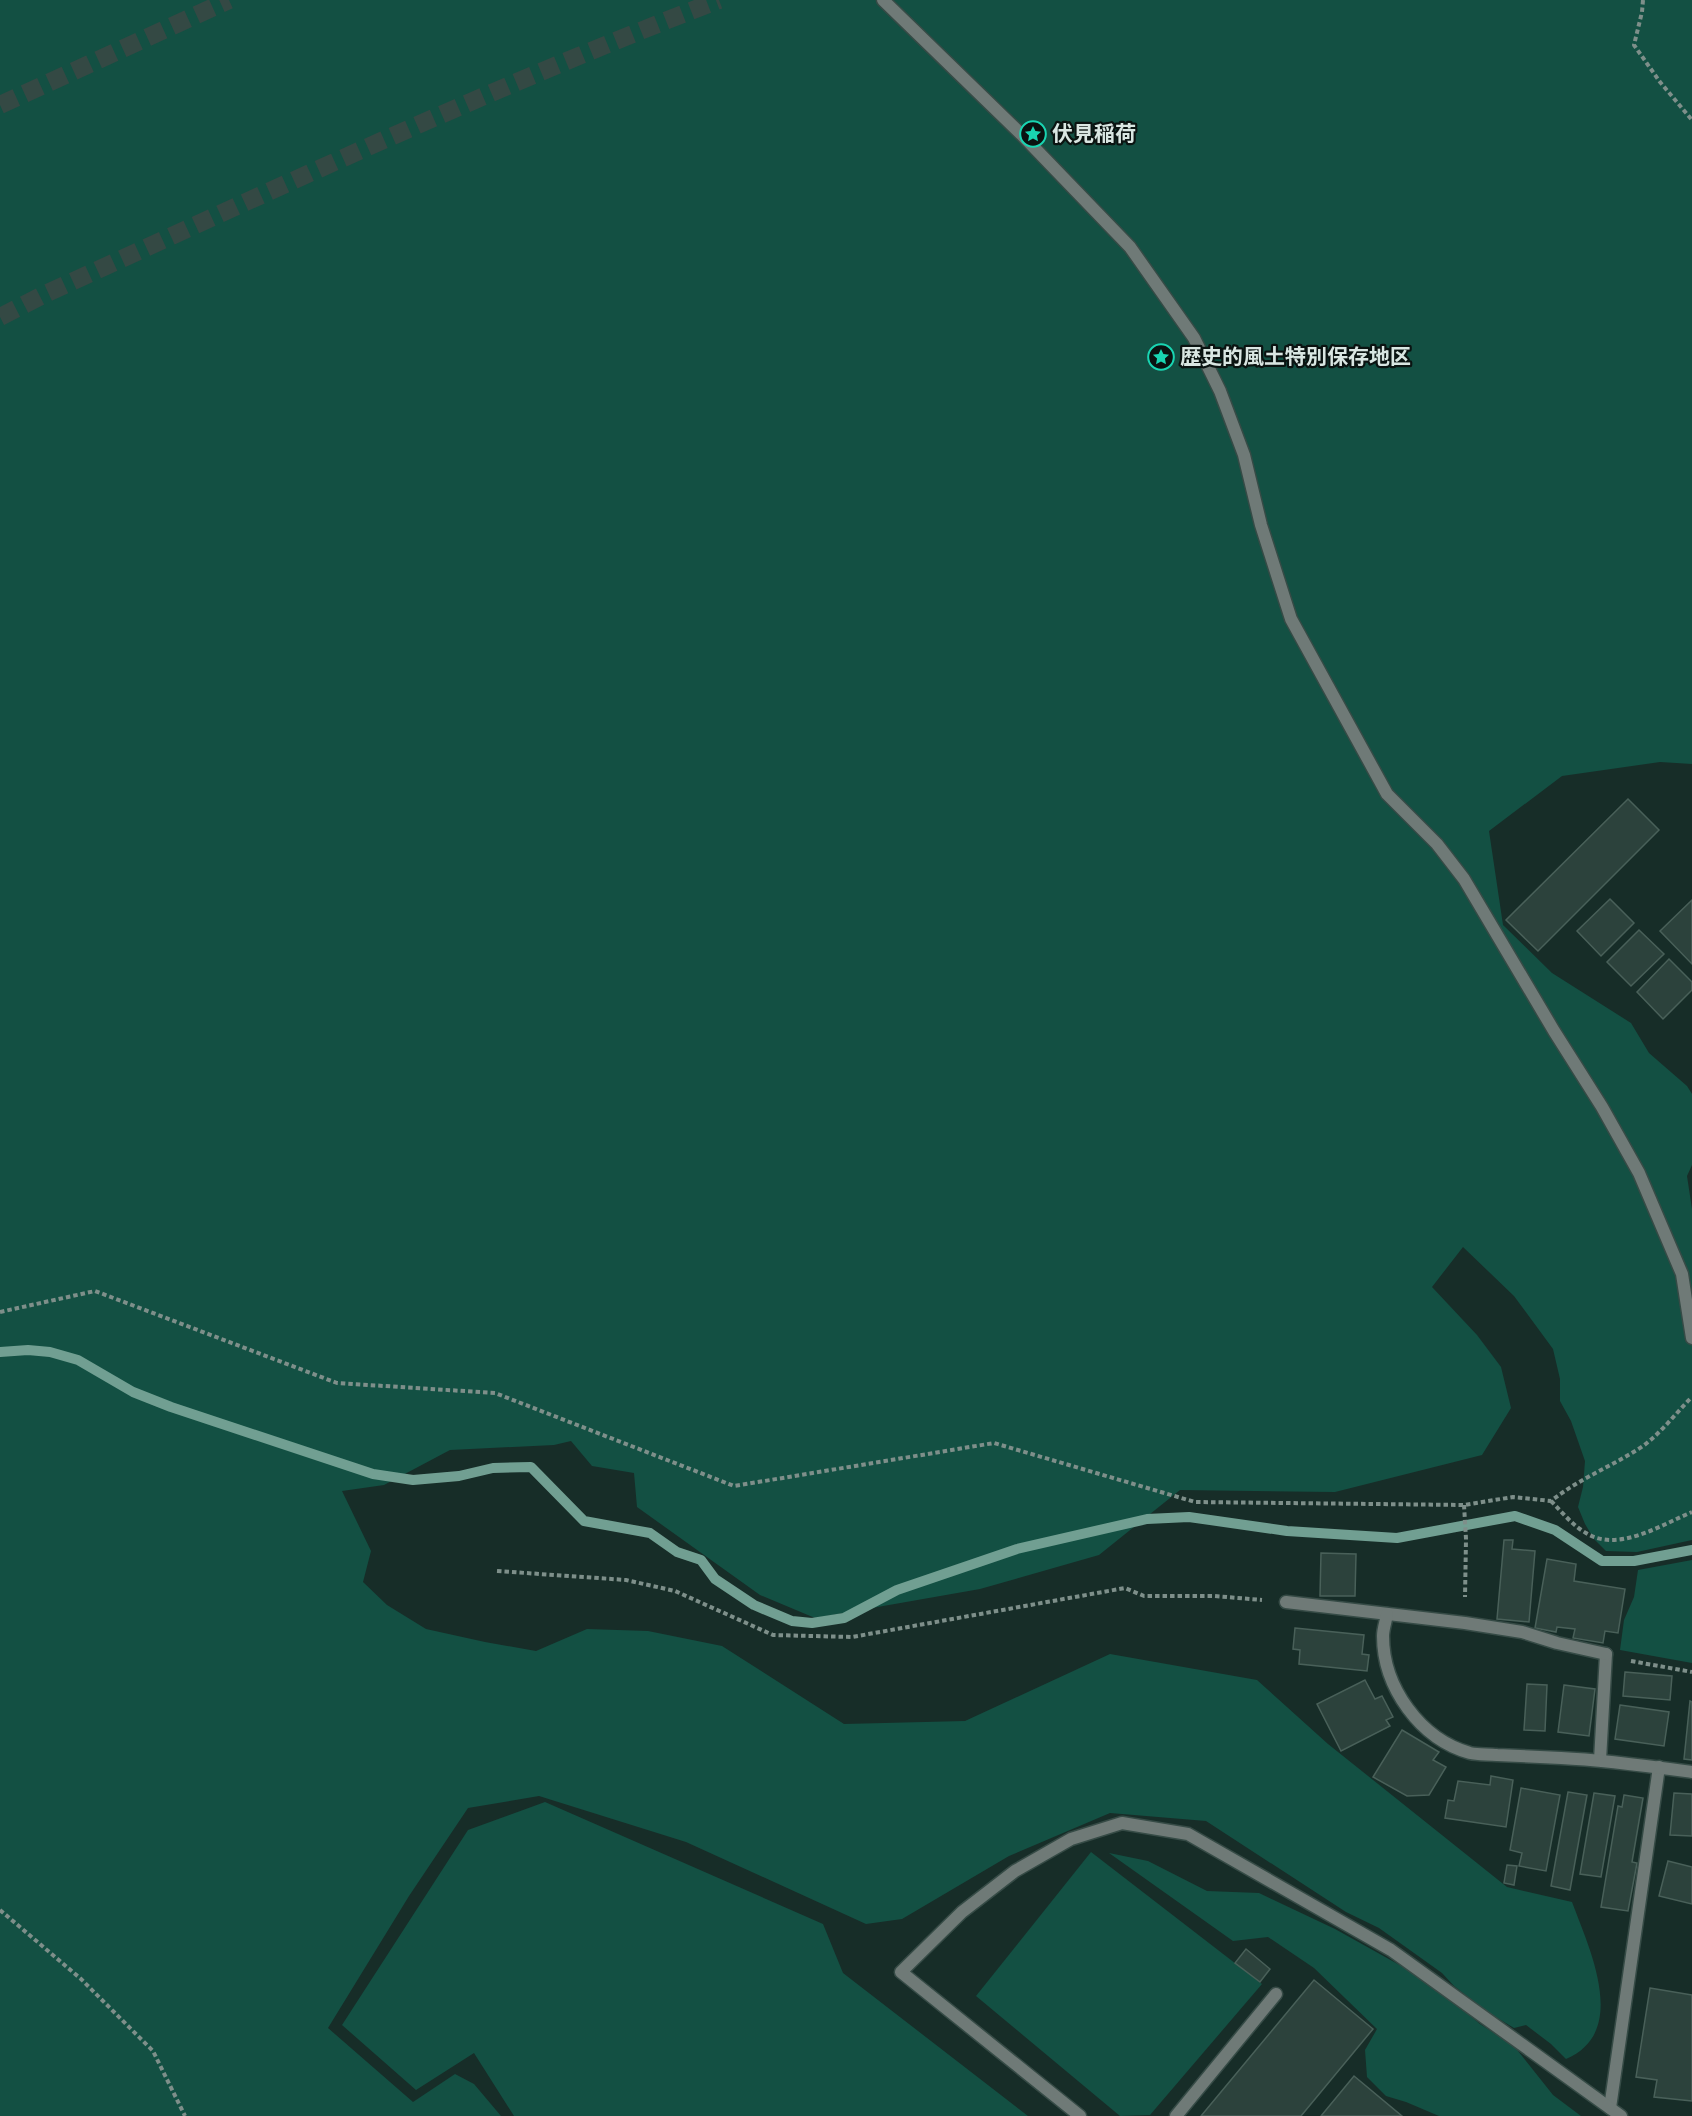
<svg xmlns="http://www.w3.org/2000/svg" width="1692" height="2116" viewBox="0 0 1692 2116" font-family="Roboto,'Noto Sans JP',sans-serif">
<rect width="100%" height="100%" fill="#172d28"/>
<g fill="#135043">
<path d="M0,0h1692v764l-32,-2 -98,14 -73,55 14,94 49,48 79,50 18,30 38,33 5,8v71l-5,11 5,33v331l-55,12 -31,-1 -12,-12 -9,-15 -7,-17 5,-20 2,-26 -14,-40 -11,-20v-22l-7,-30 -39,-53 -51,-49 -31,40 45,48 24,32 10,41 -29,47 -147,37 -155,-2 -81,65 -119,34 -165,29 -55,-23 -123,-88 -3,-34 -42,-7 -21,-25 -17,4 -104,5 -66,35 -42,6 29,60 -8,31 24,23 39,24 59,13 51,9 51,-22 61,2 74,15 122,78 121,-3 145,-67 147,26 71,64 179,143 65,15c17,46 58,130 -6,157l-15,-15 -25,-19 -12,3 -25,-15 -35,-27 -12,-13 -63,-45 -33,-16 -140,-91 -96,-8 -101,43 -107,63 -36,5 -180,-82 -147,-46 -71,12 -59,88 -81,132 85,74 42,-28 19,10 27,32h-501z"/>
<path d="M1692,1560v103l-72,-13 4,-30 10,-23 4,-27z"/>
<path d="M545,1802l278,122 20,49 185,143h-514l-40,-63 -58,37 -74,-65 126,-195z"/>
<path d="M1091,1852l171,132 -112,131 -30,1 -144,-120z"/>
<path d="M1109,1853l39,8 59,30 52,2 76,36 95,53 50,42 34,22 39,49 28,21h-142l-33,-14 -20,-6 -19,-19 -2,-27 12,-21 -63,-61 -46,-31 -35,4z"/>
</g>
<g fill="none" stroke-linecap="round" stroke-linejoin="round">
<path stroke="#719f92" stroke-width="10" d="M0,1352l28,-2 22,2 28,8 55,32 38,15 202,67 40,6 46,-4 34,-8 38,-1 53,54 66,12 27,19 24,8 14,19 39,26 38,16 20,2 32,-5 53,-28 120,-41 130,-30 42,-2 98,14 110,7 118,-22 40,14 47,31h32l58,-11"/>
</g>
<g fill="#2c423c" stroke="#496059" stroke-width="1.5">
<path d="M1628,799l31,31 -121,121 -32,-31z"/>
<path d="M1610,899l24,24 -33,33 -24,-25z"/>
<path d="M1692,900v64l-32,-33z"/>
<path d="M1639,930l25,24 -33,32 -24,-24z"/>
<path d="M1669,959l23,23v8l-29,29 -26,-27z"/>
<path d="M1504,1540h9l-1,9 23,2 -6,71 -32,-3z"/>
<path d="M1321,1553l35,1 -1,42h-35z"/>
<path d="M1547,1559l29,5 -2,17 51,8 -7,44 -13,-2 -2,12 -30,-5 2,-9 -18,-2 -1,5 -21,-4z"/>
<path d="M1295,1628l69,7 -2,19 7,1 -2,16 -68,-7 1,-14 -7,-1z"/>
<path d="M1625,1672l47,4 -2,24 -47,-4z"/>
<path d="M1365,1680l10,19 7,-3 11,21 -7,3 4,6 -49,25 -24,-47z"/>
<path d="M1527,1684l20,1 -2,46 -21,-1z"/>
<path d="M1564,1685l31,4 -6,47 -31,-4z"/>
<path d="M1690,1701l2,1v58l-8,-1z"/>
<path d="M1620,1705l49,7 -5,34 -49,-7z"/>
<path d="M1402,1730l37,22 -6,8 13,7 -17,28 -22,1 -34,-19z"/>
<path d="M1491,1776l22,4 -7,47 -61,-9 3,-18 6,1 4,-20 32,4z"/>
<path d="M1521,1788l39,7 -14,76 -27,-5 3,-13 -12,-3z"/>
<path d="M1568,1792l19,3 -17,95 -19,-4z"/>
<path d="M1594,1793l21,3 -14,81 -21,-3z"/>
<path d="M1674,1793l18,1v42l-22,-1z"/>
<path d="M1624,1795l19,3 -11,64 5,1 -9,48 -27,-4 17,-101 4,1z"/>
<path d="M1668,1861l24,6v37l-33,-8z"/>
<path d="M1507,1865l10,1 -3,19 -10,-2z"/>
<path d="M1246,1949l24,20 -10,13 -25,-19z"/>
<path d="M1314,1980l59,49 -72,87h-100z"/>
<path d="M1650,1988l42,7v106l-38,-4 3,-17 -21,-3z"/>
<path d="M1354,2076l48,40h-81z"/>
</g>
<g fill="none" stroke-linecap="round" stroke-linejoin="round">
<g stroke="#344944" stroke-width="18" stroke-dasharray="18 9" stroke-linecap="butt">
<path d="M0,105l229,-105"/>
<path d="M0,317l45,-23c223,-102 445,-206 674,-294"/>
</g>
<g stroke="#364b46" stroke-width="15">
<g id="lane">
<path d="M883,0l140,136 107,111 64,91 26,53 24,64 17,70 30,94 96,175 50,50 27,35 90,152 48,76 37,66 43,101 10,64"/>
<path d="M1600,1760l6,-106"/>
<path d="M1610,2108l49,-341"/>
<path d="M1080,2116l-179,-144 61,-60 53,-41 56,-32 51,-16 66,11 203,116 230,166"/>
<path d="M1176,2116l100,-122"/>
</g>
</g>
<g stroke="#364b46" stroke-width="15">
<g id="street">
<path d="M1286,1602l179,21 57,9 35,11 49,11"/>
<path d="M1387,1614c-1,7 -4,15 -4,22 0,51 37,103 87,117 8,2 18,1 27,2 21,1 42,2 64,3 44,2 87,8 131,14"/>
</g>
</g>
<g stroke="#7e8f8a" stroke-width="4" stroke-dasharray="4.5 3" stroke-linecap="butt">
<path d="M1643,0l-1,12 -8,33 26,37 32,38"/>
<path d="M0,1312l95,-21 242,92 158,10 239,93 260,-43 201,59 269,3 49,-8 38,4c29,-23 62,-35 92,-55 19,-14 32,-32 49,-49"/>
<path d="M1551,1501c11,11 21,24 35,32 32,20 75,-8 106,-21"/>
<path d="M1464,1505l2,34 -1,58"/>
<path d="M497,1571l129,9 49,11 98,44 79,2 273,-49 19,8h70l48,4"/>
<path d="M1631,1661l61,11"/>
<path d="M0,1910l81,69 72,72 32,65"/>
</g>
<use href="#lane" stroke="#6f7a77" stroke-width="12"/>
<use href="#street" stroke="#6f7a77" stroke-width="12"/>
</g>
<defs>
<g id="sight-ring" transform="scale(1.35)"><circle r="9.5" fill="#0a1311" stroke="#19d5b2" stroke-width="1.5"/><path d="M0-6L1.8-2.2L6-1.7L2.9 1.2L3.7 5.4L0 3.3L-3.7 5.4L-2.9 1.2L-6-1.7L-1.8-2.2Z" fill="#19d5b2"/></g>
</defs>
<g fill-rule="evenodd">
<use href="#sight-ring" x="1033" y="134"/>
<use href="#sight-ring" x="1161" y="357"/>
</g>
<g text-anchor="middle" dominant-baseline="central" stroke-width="4.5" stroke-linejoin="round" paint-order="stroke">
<g font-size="21" font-weight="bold" fill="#d9e6e2" stroke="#0a1311" text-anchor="start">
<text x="1052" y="134">伏見稲荷</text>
<text x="1180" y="357">歴史的風土特別保存地区</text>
</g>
</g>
</svg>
